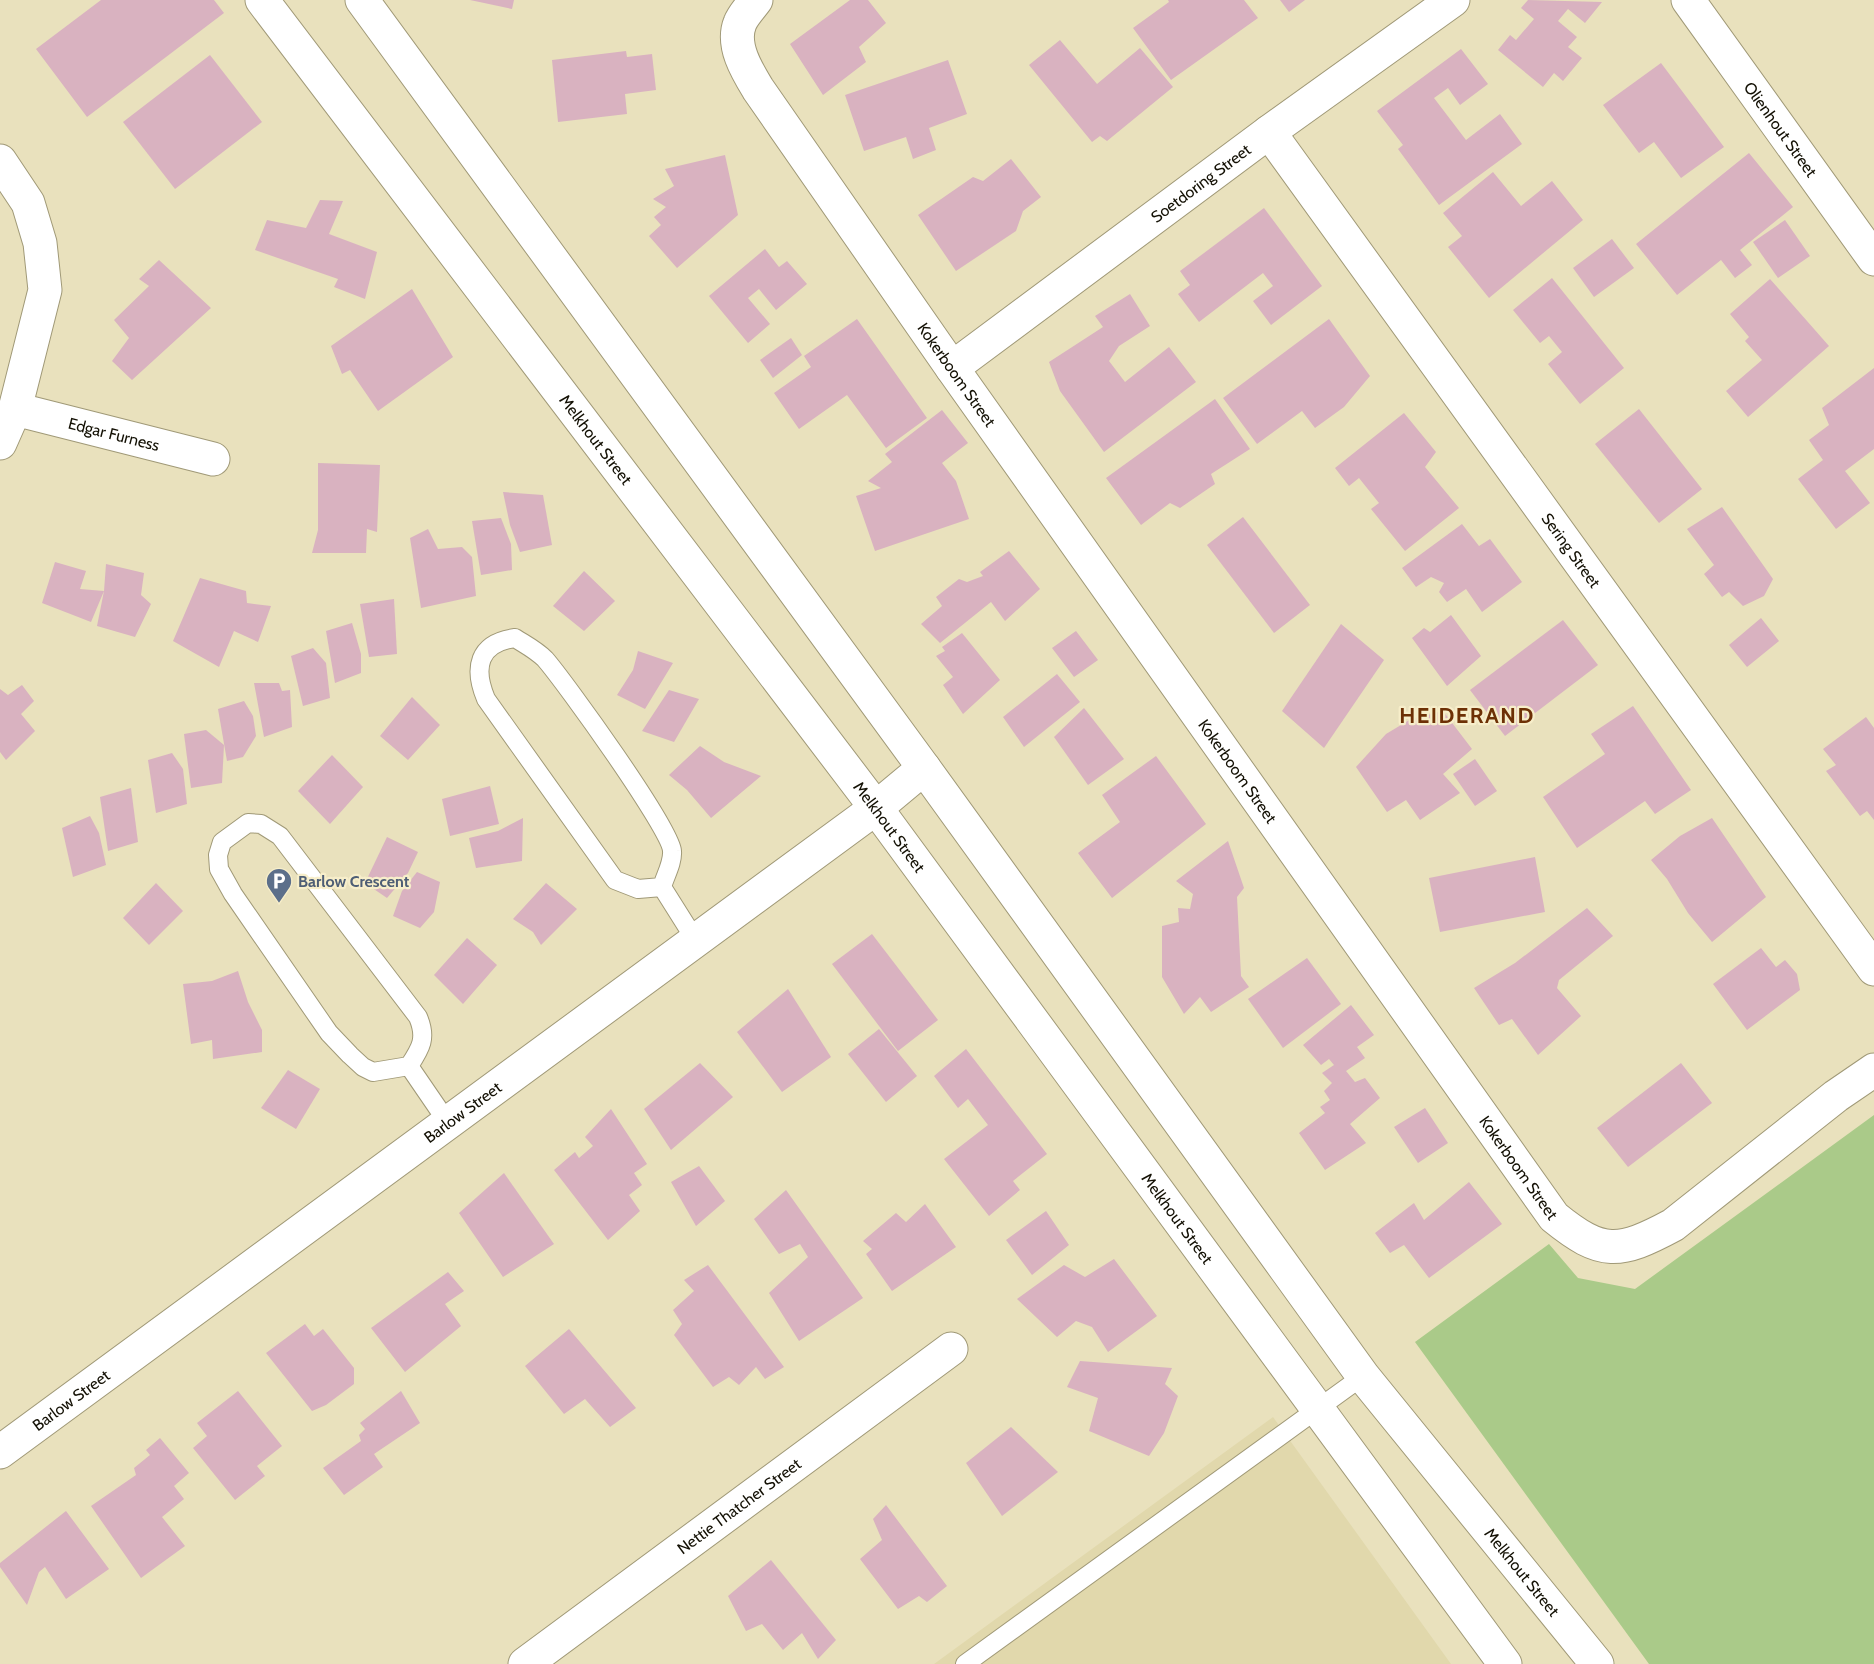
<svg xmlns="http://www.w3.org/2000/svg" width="1874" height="1664" viewBox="0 0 1874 1664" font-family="Cabin,sans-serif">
<rect width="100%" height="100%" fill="#e9e1bd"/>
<path fill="#e1d8ac" d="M1273,1417l178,247h-517z"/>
<path fill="#aaca89" d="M1874,1115v549h-225l-234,-322 134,-98 29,34 57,11z"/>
<g fill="#d9b2c0">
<path d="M101,0h113l10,13 -137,104 -51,-68z"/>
<path d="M470,0h44l-2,9z"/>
<path d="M850,0h18l18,23 -27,24 7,15 -43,33 -33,-51z"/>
<path d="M1168,0h76l14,18 -87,62 -38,-52 36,-26z"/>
<path d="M1280,0h25l-16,12z"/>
<path d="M1528,0l74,2 -17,21 -17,-14 -10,12 19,16 -9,10 14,11 -19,23 -9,-8 -11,14 -45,-37 12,-15 6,5 18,-21 -13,-11z"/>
<path d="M1060,40l37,44 43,-36 33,39 -66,54 -7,-5 -8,6 -63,-77z"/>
<path d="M1461,49l27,35 -28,21 -12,-17 -14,10 32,42 34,-26 22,30 -83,61 -41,-56 5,-4 -26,-34z"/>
<path d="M626,51l1,6 25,-3 4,36 -31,4 2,20 -69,8 -6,-62z"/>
<path d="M210,55l52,67 -87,67 -52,-67z"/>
<path d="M948,60l19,54 -38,14 7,22 -23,9 -7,-22 -42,14 -19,-56z"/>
<path d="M1661,63l63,84 -43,31 -27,-36 -15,11 -36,-48z"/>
<path d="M1749,153l44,54 -53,43 12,15 -17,13 -14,-18 -44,35 -41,-51z"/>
<path d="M725,155l13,60 -61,53 -28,-32 12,-11 -7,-8 12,-10 -13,-8 21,-13 -9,-17z"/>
<path d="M1011,159l30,38 -18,14 -7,20 -60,40 -38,-56 55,-38 10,4z"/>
<path d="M1493,172l28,34 31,-25 31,39 -94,78 -41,-51 14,-11 -19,-23z"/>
<path d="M320,200l23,1 -14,33 48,18 -12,47 -31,-12 4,-8 -83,-29 12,-30 39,8z"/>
<path d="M1264,208l58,78 -51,39 -18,-24 20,-15 -10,-13 -64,49 -21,-28 12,-9 -10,-14z"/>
<path d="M1785,220l25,36 -32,22 -25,-36z"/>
<path d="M1612,239l22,29 -40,29 -21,-29z"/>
<path d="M765,249l14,18 8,-6 20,23 -31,26 -17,-21 -11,9 22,26 -22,19 -39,-47z"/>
<path d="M159,260l52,48 -79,72 -20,-19 17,-23 -15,-18 35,-34 -10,-7z"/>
<path d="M1552,278l72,90 -44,36 -32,-40 14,-12 -13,-16 -9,7 -27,-33z"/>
<path d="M1770,279l59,67 -81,71 -22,-26 36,-31 -17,-19 4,-4 -19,-23z"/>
<path d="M412,289l41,68 -75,54 -28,-41 -8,4 -11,-28z"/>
<path d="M1130,294l20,32 -31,20 -10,15 16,21 44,-35 27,35 -92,70 -44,-61 -11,-29 54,-35 -8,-11z"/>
<path d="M857,319l70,99 -41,30 -39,-53 -48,34 -25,-36 37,-26 -7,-11z"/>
<path d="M1329,319l41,57 -26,31 -29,21 -13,-17 -45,33 -34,-46z"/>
<path d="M791,338l11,17 -29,23 -13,-18z"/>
<path d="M1874,368v81l-29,22 25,32 -34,26 -38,-50 25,-19 -14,-20 20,-15 -7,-17z"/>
<path d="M1215,399l35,50 -39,25 4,10 -35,24 -10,-5 -29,22 -35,-47z"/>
<path d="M1639,409l63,80 -43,34 -64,-79z"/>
<path d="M942,410l26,33 -26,20 14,18 13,38 -94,32 -19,-55 25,-8 -13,-7 24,-19 -7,-8z"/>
<path d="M1404,413l32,39 -11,15 34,41 -54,43 -34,-42 8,-6 -20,-25 -10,8 -14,-18z"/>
<path d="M318,463l62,2 -3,67 -10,-3 -1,24h-54l6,-23z"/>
<path d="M503,492l40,3 9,50 -32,7 -10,-27z"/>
<path d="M1722,507l51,72 -9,17 -21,10 -14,-14 -7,5 -18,-23 10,-9 -27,-36z"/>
<path d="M1243,517l67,88 -36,28 -67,-88z"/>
<path d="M501,518l10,26 1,26 -31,5 -9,-54z"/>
<path d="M1462,524l17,22 11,-7 32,43 -40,30 -16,-23 -19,13 -8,-10 5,-9 -13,-6 -15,10 -14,-19z"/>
<path d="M428,529l10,20 24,-2 10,10 4,39 -55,12 -11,-70z"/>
<path d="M1009,551l31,38 -35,32 -14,-19 -51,41 -19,-19 21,-18 -6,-9 23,-18 8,3 16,-6 -3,-4z"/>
<path d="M55,562l31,9 -6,18 24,2 2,-27 38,9 -3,22 10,9 -16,33 -38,-11 7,-35 -13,31 -49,-19z"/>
<path d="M584,571l31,30 -31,30 -31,-25z"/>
<path d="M200,578l46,13 1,12 24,3 -13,36 -24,-11 -15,36 -46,-26z"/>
<path d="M394,599l3,55 -28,3 -9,-53z"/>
<path d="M1451,615l30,41 -34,30 -35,-48 12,-10 6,4z"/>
<path d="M1761,618l18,23 -32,26 -18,-22z"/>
<path d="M1563,620l35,45 -93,71 -35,-46z"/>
<path d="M352,623l9,31v19l-26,10 -9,-52z"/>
<path d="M1341,624l43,36 -60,88 -42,-37z"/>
<path d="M1076,631l22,29 -24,17 -22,-29z"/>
<path d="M962,633l38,47 -37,34 -20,-29 10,-8 -17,-21 9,-5 -3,-4z"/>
<path d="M313,648l13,15 4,35 -27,8 -12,-50z"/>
<path d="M638,651l35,12 -28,46 -28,-14 16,-25z"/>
<path d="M1057,674l23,28 -56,45 -21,-30z"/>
<path d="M254,683h25l3,8 8,-1 2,37 -28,10z"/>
<path d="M22,685l12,16 -13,13 14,17 -29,29 -6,-8v-63l8,6z"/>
<path d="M669,690l30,9 -25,43 -32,-11z"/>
<path d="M412,697l28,28 -32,35 -28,-24z"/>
<path d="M244,701l9,15 3,20 -13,21 -16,4 -9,-52z"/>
<path d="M1633,706l58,84 -36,24 -10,-13 -68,47 -34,-51 62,-43 -14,-20z"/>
<path d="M1084,708l40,51 -36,26 -34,-48z"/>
<path d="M1443,711l29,38 -29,25 17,19 -40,27 -14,-20 -19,12 -31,-45 30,-33 25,-15z"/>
<path d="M1866,717l8,11v92l-7,-9 -7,5 -34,-45 10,-6 -13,-16z"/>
<path d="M206,730l18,15 -2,38 -31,5 -7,-54z"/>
<path d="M700,746l24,16 37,14 -50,42 -24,-28 -18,-15z"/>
<path d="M172,753l11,16 4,35 -31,9 -8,-53z"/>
<path d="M332,755l31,32 -33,37 -32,-33z"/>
<path d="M1156,756l50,68 -94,74 -34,-45 42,-31 -18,-27z"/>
<path d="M1475,759l22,32 -22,15 -22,-32z"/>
<path d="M490,786l9,38 -49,12 -8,-37z"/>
<path d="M131,788l7,54 -30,9 -8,-54z"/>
<path d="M90,816l9,17 7,32 -33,12 -11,-49z"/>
<path d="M523,818l-1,43 -46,7 -7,-30 29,-7z"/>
<path d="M1712,818l54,79 -54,45 -24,-29 -21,-34 -16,-19 29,-24z"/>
<path d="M387,837l31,15 -10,21 -21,25 -22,-15z"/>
<path d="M1228,841l16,47 -7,9 4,79 8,11 -38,25 -11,-15 -16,17 -22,-37v-51l17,-4 -1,-14 12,1 3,-15 -17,-13z"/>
<path d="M1535,857l10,55 -105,20 -11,-54z"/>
<path d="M417,872l23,10 -6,30 -14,16 -27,-12 9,-25z"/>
<path d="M156,883l27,28 -34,34 -26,-27z"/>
<path d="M546,883l31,26 -36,36 -8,-13 -20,-13z"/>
<path d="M1587,908l26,28 -54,44 -2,8 24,28 -43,39 -26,-36 -13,6 -25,-37 41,-25z"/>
<path d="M872,934l66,86 -40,31 -66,-87z"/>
<path d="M467,938l30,27 -34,39 -29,-29z"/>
<path d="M1761,948l15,19 9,-7 12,14 3,16 -53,40 -34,-46z"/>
<path d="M1307,958l34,46 -58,44 -35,-49z"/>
<path d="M238,971l10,31 14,28v22l-49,7 -1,-19 -21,4 -8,-60 29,-3z"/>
<path d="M788,989l43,68 -49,35 -45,-60z"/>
<path d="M1351,1005l23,30 -17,12 8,11 -19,13 9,11 10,-4 15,20 -30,26 16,19 -41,27 -26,-37 26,-20 -5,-6 10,-7 -6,-9 8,-8 -10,-10 12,-8 -5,-6 -8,6 -18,-20z"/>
<path d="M879,1029l38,47 -31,26 -38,-48z"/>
<path d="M966,1049l81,105 -34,27 7,9 -31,26 -45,-57 44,-34 -20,-26 -10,9 -24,-32z"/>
<path d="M700,1063l33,34 -62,53 -27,-41z"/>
<path d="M1681,1063l31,40 -84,64 -31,-39z"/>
<path d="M288,1070l32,19 -24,40 -35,-21z"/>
<path d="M1425,1108l23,35 -30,20 -24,-36z"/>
<path d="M611,1109l36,55 -13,9 8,12 -13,10 11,16 -32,29 -54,-70 21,-18 4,6 14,-12 -8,-9z"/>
<path d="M699,1166l26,35 -29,25 -25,-44z"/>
<path d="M504,1173l50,71 -51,33 -44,-64z"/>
<path d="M1469,1182l33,42 -73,54 -25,-33 -14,8 -15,-20 39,-30 10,17z"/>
<path d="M786,1190l77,108 -64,43 -30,-48 39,-36 -8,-13 -21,10 -25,-35z"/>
<path d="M925,1204l31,43 -64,44 -26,-37 6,-5 -9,-8 33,-28 10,9z"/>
<path d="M1046,1211l23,34 -37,30 -26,-35z"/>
<path d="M1114,1259l43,57 -49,36 -16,-25 -16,-6 -19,16 -40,-38 47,-34 21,12z"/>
<path d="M708,1265l76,102 -19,12 -9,-12 -17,18 -10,-8 -16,10 -39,-52 8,-11 -9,-14 21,-19 -10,-11z"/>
<path d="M448,1272l16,19 -19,13 16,22 -56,46 -34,-44z"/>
<path d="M305,1324l9,12 9,-7 31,39v16l-28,21 -14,6 -46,-58z"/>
<path d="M569,1329l67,79 -26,19 -25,-28 -21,15 -39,-48z"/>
<path d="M1080,1361l92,7 -7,16 13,12 -14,37 -15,23 -60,-25 9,-33 -31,-11z"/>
<path d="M238,1391l44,55 -25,20 8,10 -30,24 -42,-52 14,-12 -10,-13z"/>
<path d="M401,1391l19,32 -46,31 9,13 -39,28 -21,-27 38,-27 -2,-6 6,-6 -5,-6z"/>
<path d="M1011,1427l47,45 -56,44 -36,-53z"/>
<path d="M160,1438l29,35 -15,13 10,13 -22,18 23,29 -44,32 -50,-72 45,-31 -2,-7 16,-13 -4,-5z"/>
<path d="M886,1505l61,81 -20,16 -8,-6 -21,13 -38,-50 22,-19 -9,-21z"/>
<path d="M66,1511l43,58 -43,30 -21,-32 -6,5 -12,33 -27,-38v-4z"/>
<path d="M771,1560l65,80 -18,19 -16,-26 -19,17 -21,-26 -16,7 -18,-35z"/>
</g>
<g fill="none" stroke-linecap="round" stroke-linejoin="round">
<g stroke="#a09977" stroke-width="20">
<g id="lane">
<path d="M515,638c11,7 21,12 30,21 20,23 126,170 127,192 1,12 -7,25 -10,36l-24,2 -23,-9 -129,-181c-13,-31 -8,-56 29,-61z"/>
<path d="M248,823l13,1 19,12 138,181c9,21 3,31 -9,49l-36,6 -10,-5 -13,-12 -21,-22 -96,-139 -14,-25 -1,-14 4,-13z"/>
<path d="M662,887l34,54"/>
<path d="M409,1066l39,57"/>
<path d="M965,1664l398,-288"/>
</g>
</g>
<g stroke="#a09977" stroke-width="35">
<g id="street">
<path id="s1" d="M262,0l614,808 629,856"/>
<path id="s2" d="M362,0l562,768 439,608 234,288"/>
<path id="s3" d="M756,0c-5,7 -13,15 -16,23 -9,22 7,48 18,66l194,279 602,849c48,39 65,37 119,8l163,-129 38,-26"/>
<path id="s4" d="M1688,0l186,259"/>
<path id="s5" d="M1269,132l605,837"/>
<path d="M0,161l28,42 12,40 5,47 -30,119 -15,34"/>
<path id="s6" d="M952,368l317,-236 184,-132"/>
<path id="s7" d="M15,409l198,50"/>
<path id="s8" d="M0,1452l876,-644 48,-40"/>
<path id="s9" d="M525,1664l426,-315"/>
</g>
</g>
<use href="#lane" stroke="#fff" stroke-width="18"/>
<use href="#street" stroke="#fff" stroke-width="33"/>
</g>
<defs>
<g id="parking-pin" transform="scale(1.35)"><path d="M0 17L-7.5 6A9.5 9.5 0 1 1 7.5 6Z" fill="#5c6f8a" stroke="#f7eeca"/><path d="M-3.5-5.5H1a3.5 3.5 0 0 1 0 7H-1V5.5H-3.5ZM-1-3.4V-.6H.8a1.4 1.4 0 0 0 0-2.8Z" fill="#fff"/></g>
</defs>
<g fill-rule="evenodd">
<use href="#parking-pin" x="279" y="881"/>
</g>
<g text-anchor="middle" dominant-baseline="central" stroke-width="4.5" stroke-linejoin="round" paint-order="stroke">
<g font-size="16" fill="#131004" stroke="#f7eeca">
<text stroke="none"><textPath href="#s4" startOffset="159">Olienhout Street</textPath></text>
<text stroke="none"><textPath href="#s6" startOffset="310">Soetdoring Street</textPath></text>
<text stroke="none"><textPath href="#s3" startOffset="447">Kokerboom Street</textPath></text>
<text stroke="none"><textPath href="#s7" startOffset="102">Edgar Furness</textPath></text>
<text stroke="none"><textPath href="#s1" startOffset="552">Melkhout Street</textPath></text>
<text stroke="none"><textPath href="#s5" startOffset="516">Sering Street</textPath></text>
<text stroke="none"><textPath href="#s3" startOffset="933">Kokerboom Street</textPath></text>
<text stroke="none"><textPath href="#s1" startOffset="1038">Melkhout Street</textPath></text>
<text stroke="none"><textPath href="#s8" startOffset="574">Barlow Street</textPath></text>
<text stroke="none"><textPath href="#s3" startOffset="1419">Kokerboom Street</textPath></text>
<text stroke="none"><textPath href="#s1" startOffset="1524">Melkhout Street</textPath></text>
<text stroke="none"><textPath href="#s8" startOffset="88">Barlow Street</textPath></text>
<text stroke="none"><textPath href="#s9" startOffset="266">Nettie Thatcher Street</textPath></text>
<text stroke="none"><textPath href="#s2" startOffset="1954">Melkhout Street</textPath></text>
</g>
<g font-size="16" font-weight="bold" fill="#4e5e75" stroke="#f7eeca" text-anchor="start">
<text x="298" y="881">Barlow Crescent</text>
</g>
<g font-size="22" font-weight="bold" letter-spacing="1.5" fill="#6d3005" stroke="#f7eeca">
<text x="1467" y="715">HEIDERAND</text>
</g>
</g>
</svg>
